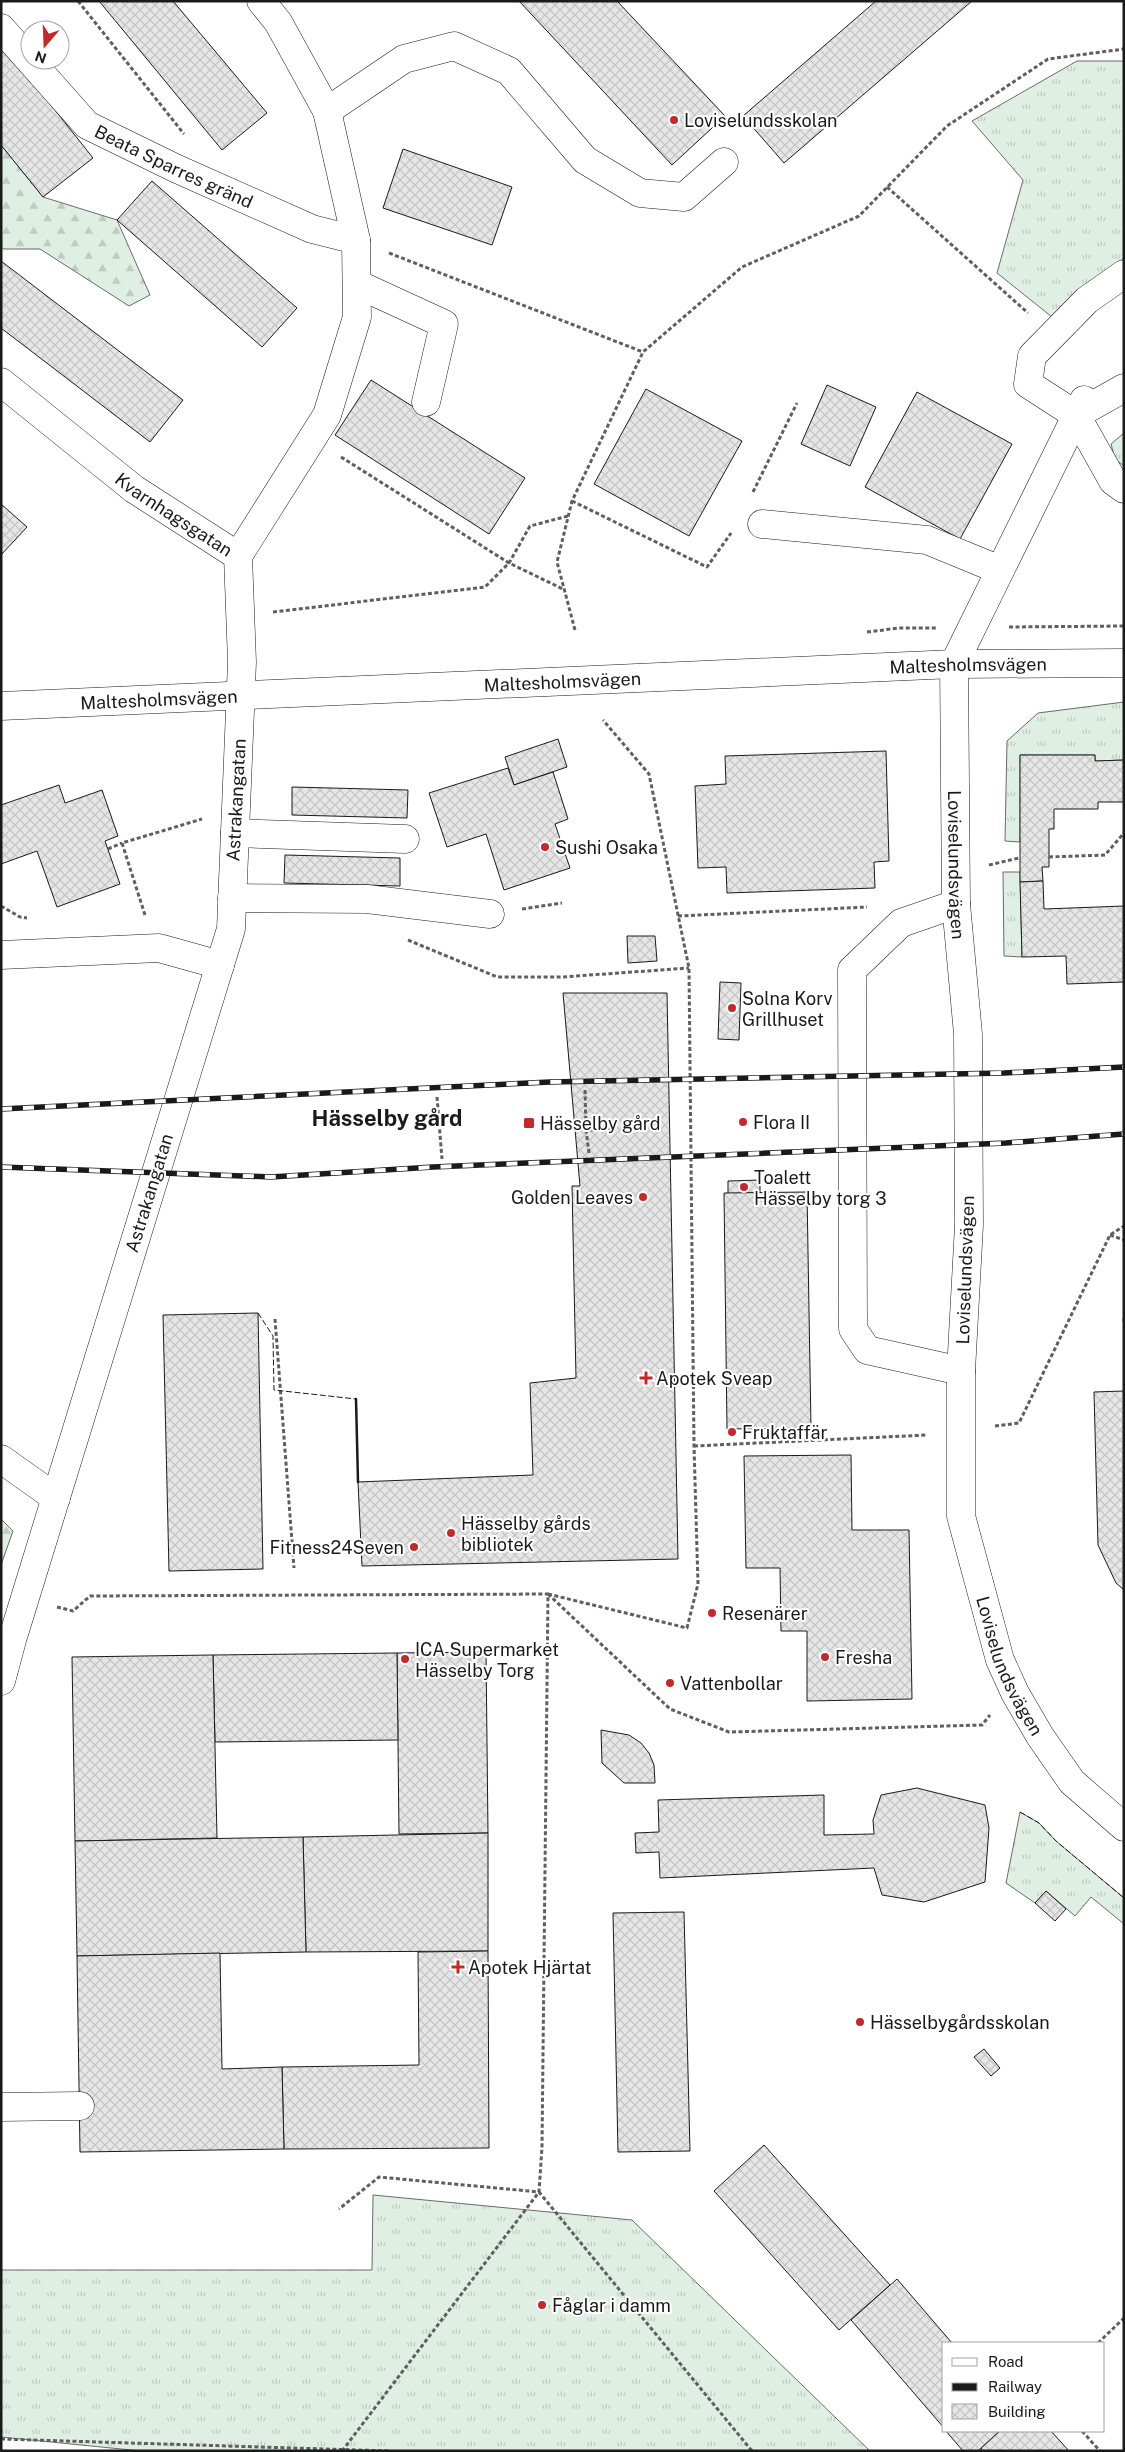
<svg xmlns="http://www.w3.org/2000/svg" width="1125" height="2452" viewBox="0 0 1125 2452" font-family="'Public Sans',sans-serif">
<defs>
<pattern id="grass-tufts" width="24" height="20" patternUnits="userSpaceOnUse" patternTransform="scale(1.25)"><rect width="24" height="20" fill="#e0efe3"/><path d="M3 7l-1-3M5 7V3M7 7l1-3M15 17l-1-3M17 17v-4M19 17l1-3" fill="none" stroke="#c0ccc2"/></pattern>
<pattern id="forest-firs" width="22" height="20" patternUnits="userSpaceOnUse" patternTransform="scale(1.25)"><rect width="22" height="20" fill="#e0efe3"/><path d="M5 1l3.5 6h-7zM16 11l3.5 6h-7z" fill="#c0ccc2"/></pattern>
<pattern id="building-cross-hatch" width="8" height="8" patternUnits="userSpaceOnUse" patternTransform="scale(1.25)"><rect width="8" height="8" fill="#e6e6e6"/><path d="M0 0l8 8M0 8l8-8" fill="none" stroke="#c5c5c5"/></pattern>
</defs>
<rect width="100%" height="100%" fill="#fff"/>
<g fill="url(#grass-tufts)" stroke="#6a6a6a">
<path d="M1077,61h47v197l-72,59 -55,-44 26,-93 -51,-59z"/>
<path d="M1124,433v33l-9,-7 -4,-15z"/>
<path d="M1124,702v58l-29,1v-6h-75v87l-15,-1 2,-100 31,-28z"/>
<path d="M1003,872h17l2,85 -18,-1z"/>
<path d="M1020,1812l19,11 17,18 68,57v26l-33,-27 -16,19 -29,-25 -11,12 -29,-20z"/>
<path d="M373,2195l259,25 238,231h-729l-140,-14v-167h371z"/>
</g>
<g fill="url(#forest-firs)" stroke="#6a6a6a">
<path d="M1,145l42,52 74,23 33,75 -21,11 -89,-57h-36l-3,-2z"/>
<path d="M1,1519l12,12 -12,34z"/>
</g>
<g fill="url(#building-cross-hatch)" stroke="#1a1a1a">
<path d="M99,1h74l94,112 -45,37z"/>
<path d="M519,1h98l108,115 -53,49z"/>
<path d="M876,1h96l-188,162 -41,-47z"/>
<path d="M1,42l92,116 -50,39 -42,-52z"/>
<path d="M403,149l109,38 -20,58 -109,-37z"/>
<path d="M152,181l145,127 -35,39 -145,-127z"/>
<path d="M1,261l182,139 -33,42 -149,-114z"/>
<path d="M371,380l154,98 -36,56 -154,-99z"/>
<path d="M827,385l49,22 -26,59 -49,-22z"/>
<path d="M646,389l96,52 -53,95 -95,-52z"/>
<path d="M917,392l95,52 -52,95 -95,-52z"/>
<path d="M1,504l26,23 -26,28z"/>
<path d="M558,739l9,28 -53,18 -9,-28z"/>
<path d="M886,751l3,110 -15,1 1,26 -148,5 -1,-26 -28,1 -3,-82 31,-2 -1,-28z"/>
<path d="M1020,755h75v6l29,-1v42h-26v7h-44v20h-5v38h-7l1,14 -23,1z"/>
<path d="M508,768l6,17 39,-13 15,47 -13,5 15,44 -66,22 -18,-56 -39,13 -18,-54z"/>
<path d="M59,785l6,18 37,-13 16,46 -13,5 15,43 -63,23 -20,-56 -36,13v-59z"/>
<path d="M292,787l116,3 -1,28 -115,-3z"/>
<path d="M285,855l115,3v28l-116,-3z"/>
<path d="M1043,881l1,28 80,-3v76l-57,2 -1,-28 -44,1 -2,-75z"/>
<path d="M627,936h28l2,25 -29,2z"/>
<path d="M720,982l21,1 -2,57 -21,-1z"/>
<path d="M563,993h104l11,566 -316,7 -4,-84 175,-7 -3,-92 46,-5 -4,-192h8z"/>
<path d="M760,1180v13l-32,1v-13z"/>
<path d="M807,1192l4,236 -84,1 -3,-236z"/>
<path d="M258,1313l5,256 -94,2 -6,-256z"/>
<path d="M1124,1391v199l-8,-7 -18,-38 -4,-153z"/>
<path d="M851,1455l1,75h57l3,169 -105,2v-70h-26l-1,-63h-34l-2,-112z"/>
<path d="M486,1652l2,181 -89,1 -2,-181z"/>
<path d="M397,1653l1,87 -183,2 -2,-87z"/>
<path d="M213,1655l4,183 -142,3 -3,-184z"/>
<path d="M601,1730l28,5 12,8 8,10 5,12 1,18h-31l-22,-20z"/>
<path d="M917,1788l68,17 4,23 -4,54 -61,20 -42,-7 -8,-27 -214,10 -1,-26 -23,1 -1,-20 24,-1 -1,-32 166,-5v40l50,-1 -1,-14 8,-25z"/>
<path d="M488,1833v118l-182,1 -3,-115z"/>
<path d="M303,1837l3,115 -229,4 -2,-115z"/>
<path d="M1046,1891l20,18 -11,12 -20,-18z"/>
<path d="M684,1912l6,239 -72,1 -5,-239z"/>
<path d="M488,1951l1,197 -205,1 -2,-82 137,-2 -1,-113z"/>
<path d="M220,1953l2,116 60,-2 2,82 -204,3 -3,-196z"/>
<path d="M984,2049l16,19 -9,8 -17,-19z"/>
<path d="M764,2145l126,140 -51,45 -125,-139z"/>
<path d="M897,2279l55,64h-8v85l-93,-108z"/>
<path d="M946,2431h54l-22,20h-15z"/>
<path d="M1000,2431h51l18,20h-86l-2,-3z"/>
</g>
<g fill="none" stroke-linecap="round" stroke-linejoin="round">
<g stroke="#1a1a1a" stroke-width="29">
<g id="minor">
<path id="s1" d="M1,28l86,97 88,43 137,61 44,11"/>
<path d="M327,111l77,-52 50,-13 55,25 76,89 55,33 44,4 40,-35"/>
<path d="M1124,274l-37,26 -55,56 -4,28 48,31 37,66 11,8"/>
<path d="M357,284l87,40 -18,78"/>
<path id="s2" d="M1,382l133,107 104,67 4,106 -11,267 -219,711 -11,41"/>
<path id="s3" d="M1084,400l-130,264 2,240 12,130 1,191 -8,146v145l39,144 15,33 25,43 32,46 52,45"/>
<path d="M1076,415l48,-27"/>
<path d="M762,524l165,16 73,30"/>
<path d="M238,556l89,-141 30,-98 -1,-77 -29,-129 -49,-89 -17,-21"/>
<path id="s4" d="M1,706l953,-42 170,-1"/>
<path d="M235,833l170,6"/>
<path d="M232,898l135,1 123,15"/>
<path d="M956,904l-55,19 -49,47 1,359 14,21 94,21"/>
<path d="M1,955l158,-7 61,17"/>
<path d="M1,1459l55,39"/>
<path d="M1,2107l79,-1"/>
</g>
</g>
<g stroke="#5f5f5f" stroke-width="3" stroke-dasharray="4 2.5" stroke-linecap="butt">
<path d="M78,1l106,133"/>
<path d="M887,187l141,126"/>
<path d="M389,253l254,99"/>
<path d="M341,457l168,106 54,26"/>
<path d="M753,492l44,-89"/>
<path d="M572,501l135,66 24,-34"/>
<path d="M273,612l212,-25 24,-24 21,-37 38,-10"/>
<path d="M1009,627l115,-1"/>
<path d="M575,630l-18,-68 15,-61 71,-149 99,-85 117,-51 88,-90 101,-67 76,-10"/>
<path d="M867,632l32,-4h37"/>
<path d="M108,849l14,-6"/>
<path d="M1049,857l56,-2 19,-22"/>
<path d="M989,865l30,-7"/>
<path d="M1,906l19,11 7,1"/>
<path d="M522,909l40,-6"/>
<path d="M145,915l-23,-72 80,-24"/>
<path d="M678,916l189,-9"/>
<path d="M408,940l89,37h65l127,-9"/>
<path d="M585,1090l1,40"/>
<path d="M437,1097l5,62"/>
<path d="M589,1153l-3,-23h29"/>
<path d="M1110,1235l14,5"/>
<path d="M1124,1318v6"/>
<path d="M275,1319l19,249"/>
<path d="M995,1426l24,-3 91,-188 14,-9"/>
<path d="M694,1446l233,-11"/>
<path d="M548,1594l139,34 11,-44 -4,-138 -5,-478 -40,-194 -46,-54"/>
<path d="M548,1594l122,115 59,23 253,-7 8,-10"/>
<path d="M57,1607l16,4 17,-15 458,-2 -6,553 -3,45 -160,-15 -40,32"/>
<path d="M1098,2343l26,-25"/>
<path d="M1082,2431l18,20"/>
<path d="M1,2439l389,12"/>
<path d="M342,2451l197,-259 213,259"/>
</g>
<use href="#minor" stroke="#fff" stroke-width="28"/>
<g stroke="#1a1a1a" stroke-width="5.5">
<g id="rail">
<path d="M1,1109l549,-27 454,-9 120,-6"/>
<path d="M1,1167l270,10 162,-10 573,-24 118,-9"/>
</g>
</g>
<use href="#rail" stroke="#fff" stroke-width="4" stroke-dasharray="11" stroke-linecap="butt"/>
<g stroke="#1a1a1a" stroke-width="1" stroke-dasharray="6 2.5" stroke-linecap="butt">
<path d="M258,1313l15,23 1,54 82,9"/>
<path d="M1020,1812l19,11 17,18 68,57"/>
</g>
<path stroke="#1a1a1a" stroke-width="2.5" d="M356,1399l2,83"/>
</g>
<g fill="#c62828" stroke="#fff" stroke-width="2">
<circle cx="674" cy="120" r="5"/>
<circle cx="545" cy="847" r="5"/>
<circle cx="732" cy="1008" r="5"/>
<circle cx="743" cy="1122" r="5"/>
<rect x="523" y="1117" width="12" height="12" rx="2.5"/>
<circle cx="744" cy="1187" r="5"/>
<circle cx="643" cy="1197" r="5"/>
<path d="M643.5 1370.5h5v5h5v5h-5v5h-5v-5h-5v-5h5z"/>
<circle cx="732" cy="1432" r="5"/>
<circle cx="451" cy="1533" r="5"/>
<circle cx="414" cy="1547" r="5"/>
<circle cx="712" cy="1613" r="5"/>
<circle cx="825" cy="1657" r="5"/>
<circle cx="405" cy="1659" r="5"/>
<circle cx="670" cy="1683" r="5"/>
<path d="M455.5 1959.5h5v5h5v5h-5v5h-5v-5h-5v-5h5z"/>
<circle cx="860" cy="2022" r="5"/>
<circle cx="542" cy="2305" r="5"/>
</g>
<g text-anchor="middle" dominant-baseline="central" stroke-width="4" stroke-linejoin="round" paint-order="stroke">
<g font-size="18" fill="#1a1a1a" stroke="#fff" text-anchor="start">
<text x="684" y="120">Loviselundsskolan</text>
<text x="555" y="847">Sushi Osaka</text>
<text x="742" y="998">Solna Korv<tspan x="742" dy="21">Grillhuset</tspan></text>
<text x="753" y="1122">Flora II</text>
<text x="540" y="1123">Hässelby gård</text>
<text x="754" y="1177">Toalett<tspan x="754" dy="21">Hässelby torg 3</tspan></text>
<text x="633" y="1197" text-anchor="end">Golden Leaves</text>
<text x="656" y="1378">Apotek Sveap</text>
<text x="742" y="1432">Fruktaffär</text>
<text x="461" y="1523">Hässelby gårds<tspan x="461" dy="21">bibliotek</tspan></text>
<text x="404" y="1547" text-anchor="end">Fitness24Seven</text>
<text x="722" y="1613">Resenärer</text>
<text x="415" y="1649">ICA Supermarket<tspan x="415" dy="21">Hässelby Torg</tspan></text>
<text x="835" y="1657">Fresha</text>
<text x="680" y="1683">Vattenbollar</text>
<text x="468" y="1967">Apotek Hjärtat</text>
<text x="870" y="2022">Hässelbygårdsskolan</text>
<text x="552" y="2305">Fåglar i damm</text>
</g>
<g font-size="18" fill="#1a1a1a" stroke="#fff">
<text stroke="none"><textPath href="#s1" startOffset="226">Beata Sparres gränd</textPath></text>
<text stroke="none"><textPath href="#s2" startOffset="218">Kvarnhagsgatan</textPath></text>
<text stroke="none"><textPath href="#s4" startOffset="968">Maltesholmsvägen</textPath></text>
<text stroke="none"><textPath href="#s4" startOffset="562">Maltesholmsvägen</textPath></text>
<text stroke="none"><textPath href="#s4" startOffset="158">Maltesholmsvägen</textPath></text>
<text transform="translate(236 800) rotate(-87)">Astrakangatan</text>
<text stroke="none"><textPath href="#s3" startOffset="495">Loviselundsvägen</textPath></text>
<text transform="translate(149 1193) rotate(-73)">Astrakangatan</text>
<text transform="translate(965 1270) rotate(-88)">Loviselundsvägen</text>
<text stroke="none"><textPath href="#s3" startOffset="1305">Loviselundsvägen</textPath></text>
</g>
<g font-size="22" font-weight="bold" fill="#1a1a1a" stroke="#fff">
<text x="387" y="1118">Hässelby gård</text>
</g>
</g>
<rect width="1125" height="2452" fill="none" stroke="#1a1a1a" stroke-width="5"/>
<rect x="942" y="2342" width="162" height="90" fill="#ffffff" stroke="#a3a3a3"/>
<rect x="952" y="2358" width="25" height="8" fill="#ffffff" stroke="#a3a3a3"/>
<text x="988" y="2367" font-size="15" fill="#1a1a1a">Road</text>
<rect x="952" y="2383" width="25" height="8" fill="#1a1a1a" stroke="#a3a3a3"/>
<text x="988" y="2392" font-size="15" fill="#1a1a1a">Railway</text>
<rect x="952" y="2404" width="25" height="15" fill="url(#building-cross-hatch)" stroke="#a3a3a3"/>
<text x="988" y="2417" font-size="15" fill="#1a1a1a">Building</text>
<g transform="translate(45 45) rotate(199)"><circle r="24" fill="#ffffff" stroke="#a3a3a3"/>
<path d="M0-4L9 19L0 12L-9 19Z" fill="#c62828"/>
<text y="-8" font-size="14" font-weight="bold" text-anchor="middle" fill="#1a1a1a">N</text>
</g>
</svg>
